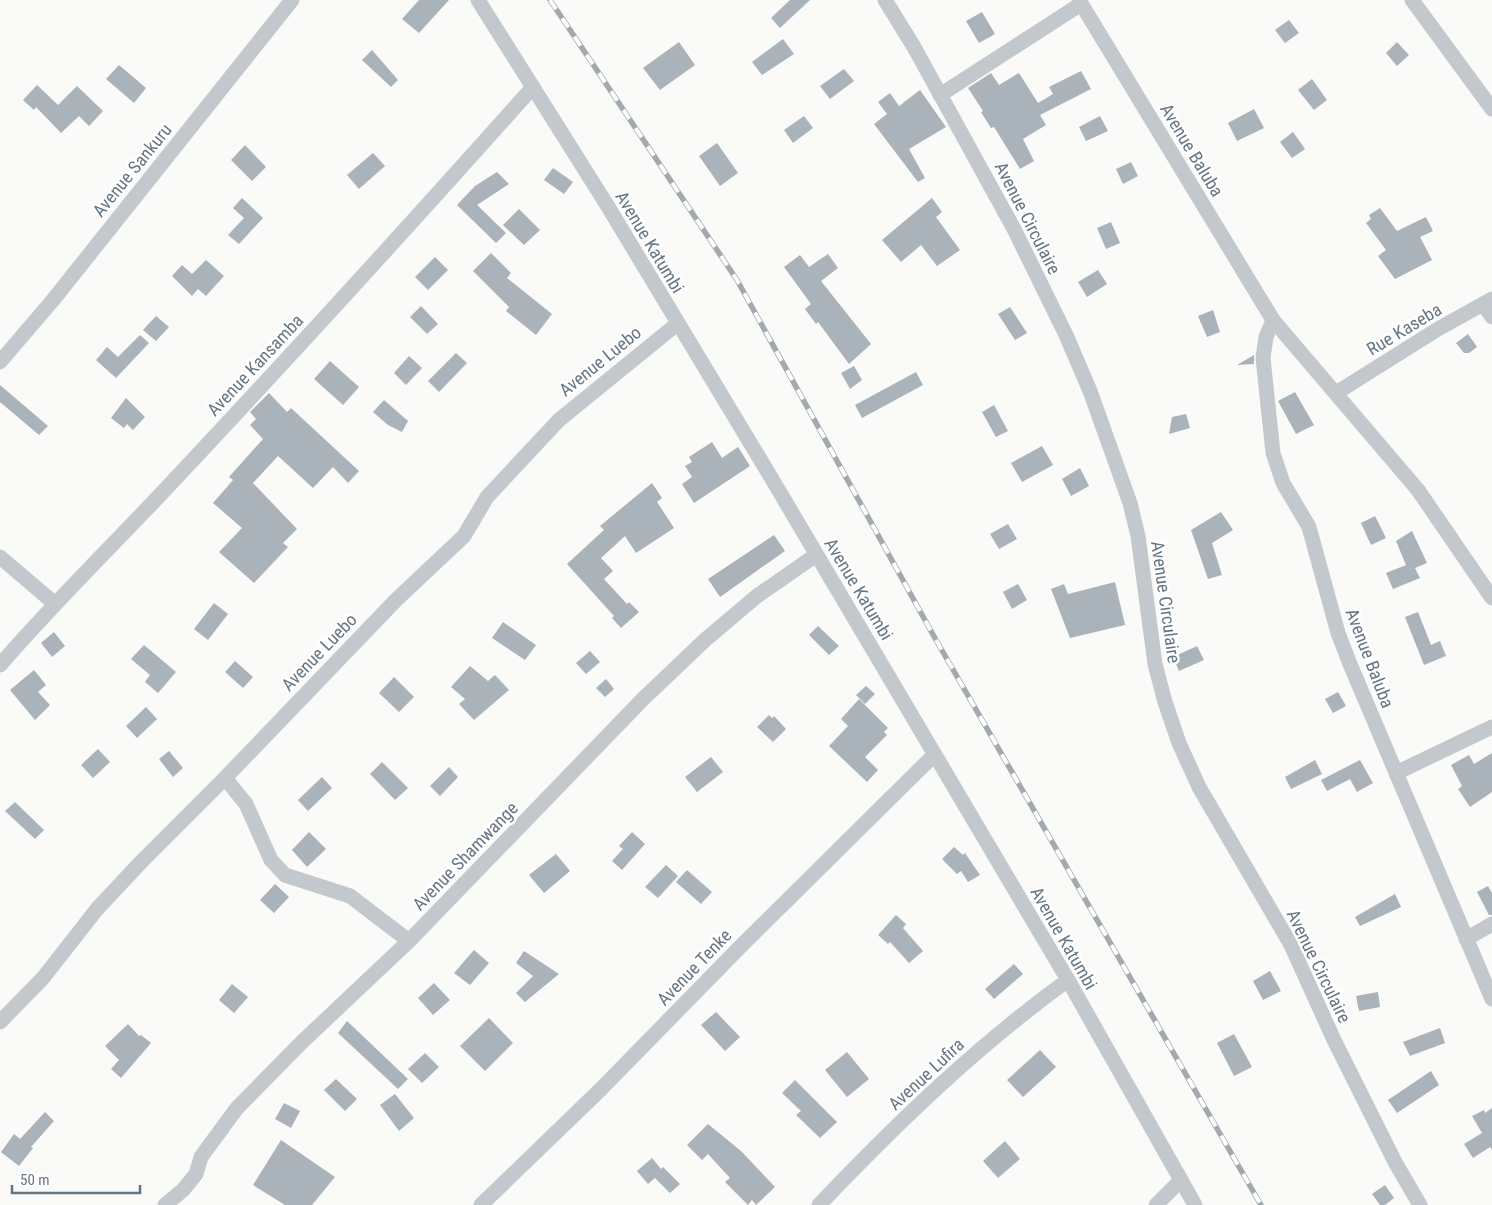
<svg xmlns="http://www.w3.org/2000/svg" width="1492" height="1205" viewBox="0 0 1492 1205" font-family="'Roboto Condensed',sans-serif">
<rect width="100%" height="100%" fill="#fafaf8"/>
<g fill="#aab3b9">
<path d="M419,0h30l-30,33 -17,-14z"/>
<path d="M790,0h20l-30,28 -9,-10z"/>
<path d="M982,12l13,22 -16,9 -13,-22z"/>
<path d="M1289,20l10,13 -14,10 -10,-13z"/>
<path d="M783,39l11,15 -32,21 -10,-13z"/>
<path d="M679,42l16,23 -35,25 -17,-22z"/>
<path d="M1397,42l12,13 -12,11 -11,-13z"/>
<path d="M372,50l26,30 -7,7 -29,-27z"/>
<path d="M119,65l27,23 -12,15 -28,-24z"/>
<path d="M844,69l10,12 -24,18 -10,-13z"/>
<path d="M1081,71l10,18 -51,26 6,10 -23,14 11,22 -14,8 -26,-42 -3,1 -10,-16 2,-1 -15,-23 23,-15 8,12 20,-12 19,30 15,-9 -4,-7z"/>
<path d="M1312,79l15,21 -13,10 -16,-20z"/>
<path d="M37,85l21,20 19,-19 26,25 -14,15 -10,-10 -18,17 -25,-26 -2,3 -11,-10z"/>
<path d="M920,90l26,37 -37,22 16,29 -7,4 -44,-58 13,-10 -9,-12 12,-9 9,13z"/>
<path d="M1254,109l10,19 -27,13 -9,-18z"/>
<path d="M804,116l9,12 -20,15 -9,-13z"/>
<path d="M1100,116l8,15 -22,10 -7,-14z"/>
<path d="M1293,132l12,17 -13,9 -12,-16z"/>
<path d="M717,143l21,30 -18,13 -21,-30z"/>
<path d="M245,145l21,22 -14,14 -21,-21z"/>
<path d="M373,153l12,13 -26,23 -12,-14z"/>
<path d="M1131,162l7,14 -15,8 -7,-15z"/>
<path d="M553,168l20,14 -9,12 -20,-14z"/>
<path d="M497,172l12,12 -32,21 29,28 -10,10 -39,-38 18,-19z"/>
<path d="M242,198l21,20 -24,26 -11,-9 16,-17 -11,-10z"/>
<path d="M932,198l10,14 -6,5 24,33 -23,16 -16,-21 -20,17 -19,-22z"/>
<path d="M1380,208l17,23 29,-14 7,14 -13,6 12,23 -37,19 -17,-23 8,-6 -20,-27 5,-4 -2,-4z"/>
<path d="M519,209l21,21 -16,15 -21,-20z"/>
<path d="M1111,222l9,21 -14,6 -9,-21z"/>
<path d="M491,253l20,20 -4,5 45,36 -16,21 -30,-24 3,-4 -36,-36z"/>
<path d="M828,254l10,14 -17,13 50,63 -22,20 -31,-42 -2,2 -11,-15 6,-5 -27,-37 16,-12 9,12z"/>
<path d="M435,257l13,13 -20,20 -13,-13z"/>
<path d="M206,260l18,16 -18,20 -8,-7 -6,7 -20,-20 10,-11 10,9z"/>
<path d="M1098,270l9,14 -20,13 -9,-15z"/>
<path d="M421,306l17,18 -11,10 -17,-17z"/>
<path d="M1010,307l17,26 -12,7 -17,-26z"/>
<path d="M1213,310l7,22 -13,5 -9,-21z"/>
<path d="M156,316l13,11 -13,14 -13,-11z"/>
<path d="M1468,334l9,13 -8,6h-5l-8,-10z"/>
<path d="M140,335l9,8 -33,35 -20,-18 11,-13 11,10z"/>
<path d="M456,353l11,10 -28,29 -11,-11z"/>
<path d="M1254,355v9l-17,1z"/>
<path d="M409,356l13,12 -16,17 -12,-12z"/>
<path d="M330,361l29,26 -16,18 -29,-26z"/>
<path d="M854,366l8,14 -12,9 -9,-16z"/>
<path d="M916,372l7,13 -61,33 -7,-13z"/>
<path d="M0,385l48,41 -9,9 -39,-33z"/>
<path d="M1295,392l19,33 -18,9 -18,-33z"/>
<path d="M269,393l18,19 4,-4 68,63 -11,12 -15,-16 -20,21 -35,-32 -25,27 44,46 -14,14 5,4 -34,36 -35,-31 23,-24 -29,-25 20,-23 -4,-3 34,-38 -13,-14 6,-6 -6,-7z"/>
<path d="M126,398l19,19 -12,13 -6,-6 -3,4 -13,-10z"/>
<path d="M384,400l24,21 -6,11 -14,-7 -15,-13z"/>
<path d="M994,405l14,26 -12,6 -14,-25z"/>
<path d="M1186,414l4,14 -21,6 3,-17z"/>
<path d="M712,442l10,16 16,-11 12,19 -56,37 -12,-19 10,-7 -7,-11 7,-4 -3,-5z"/>
<path d="M1042,446l11,19 -31,17 -11,-19z"/>
<path d="M1080,468l9,18 -18,10 -9,-17z"/>
<path d="M652,483l10,15 -5,4 17,26 -38,25 -11,-17 -24,22 12,13 -9,8 23,25 2,-2 10,10 -18,16 -9,-10 2,-2 -47,-52 37,-34 -4,-4z"/>
<path d="M1221,512l12,18 -21,13 10,32 -14,4 -17,-49z"/>
<path d="M1375,516l11,22 -15,7 -10,-22z"/>
<path d="M1008,524l9,15 -18,10 -9,-15z"/>
<path d="M1412,531l15,32 -12,5 5,10 -27,11 -7,-16 20,-8 -10,-24z"/>
<path d="M774,535l11,16 -65,46 -12,-18z"/>
<path d="M1115,582l10,43 -55,13 -19,-49 13,-5 4,10z"/>
<path d="M1018,584l9,16 -15,9 -9,-17z"/>
<path d="M214,603l14,11 -20,26 -14,-11z"/>
<path d="M1418,612l13,33 9,-4 6,15 -22,9 -19,-48z"/>
<path d="M503,622l33,23 -11,15 -33,-22z"/>
<path d="M818,626l21,20 -10,9 -20,-20z"/>
<path d="M54,632l11,14 -13,11 -11,-14z"/>
<path d="M144,645l32,27 -18,21 -13,-11 5,-7 -19,-16z"/>
<path d="M1197,646l7,14 -25,11 -6,-14z"/>
<path d="M590,651l10,11 -14,12 -10,-11z"/>
<path d="M235,661l18,16 -10,11 -18,-16z"/>
<path d="M470,666l18,15 7,-6 14,15 -35,30 -15,-16 6,-5 -14,-12z"/>
<path d="M34,670l12,15 -8,7 12,13 -15,15 -25,-30z"/>
<path d="M394,677l20,20 -15,15 -20,-19z"/>
<path d="M606,679l8,10 -9,8 -9,-9z"/>
<path d="M866,686l9,8 -10,10 -9,-9z"/>
<path d="M1338,692l8,14 -13,7 -8,-14z"/>
<path d="M859,699l29,29 -4,4 3,3 -22,22 13,13 -11,12 -38,-36 19,-20 -7,-7z"/>
<path d="M146,707l11,12 -20,19 -11,-12z"/>
<path d="M769,715l3,3 2,-2 12,13 -13,13 -16,-15z"/>
<path d="M98,749l12,13 -17,16 -12,-13z"/>
<path d="M169,751l14,17 -10,9 -14,-18z"/>
<path d="M1492,753v39l-22,15 -12,-18 4,-3 -11,-21 18,-10 5,9z"/>
<path d="M711,757l12,15 -26,20 -12,-15z"/>
<path d="M1315,760l7,14 -31,15 -6,-12z"/>
<path d="M1360,760l13,23 -16,9 -7,-13 -23,12 -6,-11z"/>
<path d="M382,762l26,26 -13,12 -25,-26z"/>
<path d="M449,767l9,10 -18,19 -10,-10z"/>
<path d="M322,777l10,11 -24,23 -10,-11z"/>
<path d="M15,802l29,28 -9,9 -30,-28z"/>
<path d="M309,832l17,17 -19,18 -15,-17z"/>
<path d="M632,832l13,12 -23,26 -10,-9 11,-12 -4,-3z"/>
<path d="M954,847l9,8 2,-2 15,22 -12,7 -7,-11 -4,3 -15,-15z"/>
<path d="M556,854l14,17 -26,22 -15,-18z"/>
<path d="M666,865l12,11 -20,22 -13,-11z"/>
<path d="M687,870l25,22 -11,12 -25,-22z"/>
<path d="M275,884l14,13 -15,16 -14,-13z"/>
<path d="M1488,886l4,7v22h-3l-12,-23z"/>
<path d="M1395,894l6,13 -41,19 -5,-9z"/>
<path d="M896,915l10,9 -3,4 20,23 -14,12 -19,-21 -2,2 -10,-9z"/>
<path d="M474,950l15,13 -19,22 -16,-12z"/>
<path d="M524,951l35,23 -34,28 -9,-9 17,-17 -17,-13z"/>
<path d="M1014,964l9,10 -29,25 -9,-10z"/>
<path d="M1270,971l11,20 -18,9 -10,-19z"/>
<path d="M434,983l16,17 -17,15 -15,-17z"/>
<path d="M232,984l16,13 -14,16 -15,-13z"/>
<path d="M1378,992l2,15 -21,4 -3,-15z"/>
<path d="M716,1012l24,25 -15,14 -24,-26z"/>
<path d="M489,1018l24,25 -28,28 -25,-25z"/>
<path d="M347,1021l61,58 -10,10 -60,-56z"/>
<path d="M128,1024l11,12 2,-1 10,8 -30,35 -10,-9 8,-9 -14,-14z"/>
<path d="M1440,1028l5,15 -35,13 -7,-14z"/>
<path d="M1234,1034l18,33 -18,9 -17,-33z"/>
<path d="M1040,1050l16,17 -33,30 -16,-17z"/>
<path d="M847,1052l22,27 -22,18 -22,-27z"/>
<path d="M425,1053l14,14 -17,16 -14,-14z"/>
<path d="M1431,1071l8,14 -42,28 -9,-13z"/>
<path d="M336,1079l21,20 -12,12 -21,-21z"/>
<path d="M795,1080l42,42 -17,16 -24,-23 5,-4 -19,-18z"/>
<path d="M395,1094l19,24 -15,13 -19,-26z"/>
<path d="M284,1103l16,8 -9,17 -16,-9z"/>
<path d="M1492,1108v42l-2,-3 -17,11 -9,-14 18,-11 -10,-17 12,-6 1,3z"/>
<path d="M45,1112l9,9 -23,26 2,1 -14,18 -18,-14 13,-18 6,5z"/>
<path d="M708,1124l33,27 34,36 -19,18 -4,-5 -4,5 -23,-23 5,-4 -22,-24 -6,6 -15,-15z"/>
<path d="M281,1140l54,37 -23,28h-27l-32,-20z"/>
<path d="M1005,1141l15,18 -22,19 -15,-17z"/>
<path d="M652,1158l9,11 2,-2 17,17 -10,9 -15,-15 -7,6 -11,-13z"/>
<path d="M1385,1185l9,13 -9,7h-5l-8,-11z"/>
</g>
<g fill="none" stroke-linecap="round" stroke-linejoin="round">
<g stroke="#c3c8cc" stroke-width="15">
<path d="M478,0l129,205 165,274 296,501 127,225"/>
<path d="M885,0l29,47 100,182 52,106 24,56 40,112 8,33 17,128 10,38 14,41 20,44 92,158 43,95 61,122 25,43"/>
<path d="M1079,0l194,320 145,170 74,108"/>
<path d="M1412,0l80,109"/>
<path d="M940,95l141,-91"/>
<path d="M1483,304l9,13"/>
<path d="M1273,320l-7,17 -3,21 10,95 10,30 26,44 29,106 12,31 142,335"/>
<path d="M0,362l53,-62 239,-300"/>
<path d="M1336,393l102,-64 54,-30"/>
<path d="M0,557l54,46"/>
<path d="M0,665c51,-59 106,-113 160,-170 126,-134 250,-270 373,-408"/>
<path d="M1396,773l96,-46"/>
<path d="M225,778l21,26 25,56 14,15 65,21 59,45"/>
<path d="M1466,939l26,-15"/>
<path d="M0,1022l43,-44 54,-69 44,-47 84,-84 171,-178 68,-64 23,-39 72,-77 118,-96"/>
<path d="M165,1205l18,-15 13,-16 5,-17 36,-49 65,-66 107,-101 234,-242 62,-59 52,-44 59,-41"/>
<path d="M481,1205l119,-115 140,-143 194,-192"/>
<path d="M819,1205c77,-81 158,-159 249,-225"/>
<path d="M1156,1205l25,-25"/>
</g>
<g stroke="#a2aab0" stroke-width="5.5">
<path id="rail" d="M550,0l187,280 199,360 325,565"/>
</g>
<use href="#rail" stroke="#fff" stroke-width="4" stroke-dasharray="11" stroke-linecap="butt"/>
</g>
<g text-anchor="middle" dominant-baseline="central" stroke-width="5" stroke-linejoin="round" paint-order="stroke">
<g font-size="18" fill="#657683" stroke="#fff">
<text transform="translate(1192 150) rotate(59)">Avenue Baluba</text>
<text transform="translate(132 170) rotate(-51)">Avenue Sankuru</text>
<text transform="translate(1028 218) rotate(63)">Avenue Circulaire</text>
<text transform="translate(650 242) rotate(59)">Avenue Katumbi</text>
<text transform="translate(1404 329) rotate(-31)">Rue Kaseba</text>
<text transform="translate(600 361) rotate(-39)">Avenue Luebo</text>
<text transform="translate(255 365) rotate(-47)">Avenue Kansamba</text>
<text transform="translate(859 589) rotate(59)">Avenue Katumbi</text>
<text transform="translate(1166 602) rotate(82)">Avenue Circulaire</text>
<text transform="translate(319 652) rotate(-46)">Avenue Luebo</text>
<text transform="translate(1370 658) rotate(69)">Avenue Baluba</text>
<text transform="translate(465 856) rotate(-46)">Avenue Shamwange</text>
<text transform="translate(1064 938) rotate(60)">Avenue Katumbi</text>
<text transform="translate(1319 966) rotate(64)">Avenue Circulaire</text>
<text transform="translate(694 967) rotate(-46)">Avenue Tenke</text>
<text transform="translate(926 1074) rotate(-43)">Avenue Lufira</text>
</g>
</g>
<path d="M12 1185v8h128v-8" fill="none" stroke="#657683" stroke-width="2.5"/>
<text x="20" y="1185" font-size="15" fill="#657683" stroke="#ffffff" stroke-width="4" paint-order="stroke">50 m</text>
</svg>
